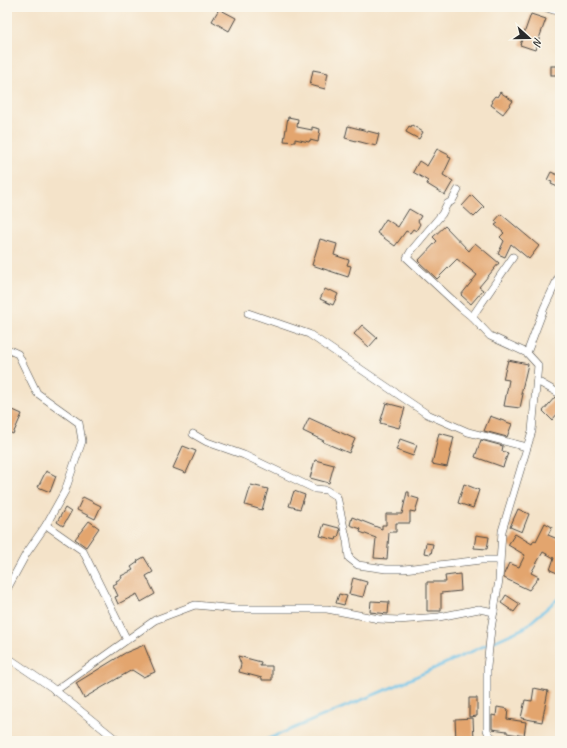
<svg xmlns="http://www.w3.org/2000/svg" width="567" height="748" viewBox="0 0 567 748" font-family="Caveat,sans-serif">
<rect width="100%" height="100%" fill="#fbf7ec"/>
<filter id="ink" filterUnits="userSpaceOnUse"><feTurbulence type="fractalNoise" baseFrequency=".025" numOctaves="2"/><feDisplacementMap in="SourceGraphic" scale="8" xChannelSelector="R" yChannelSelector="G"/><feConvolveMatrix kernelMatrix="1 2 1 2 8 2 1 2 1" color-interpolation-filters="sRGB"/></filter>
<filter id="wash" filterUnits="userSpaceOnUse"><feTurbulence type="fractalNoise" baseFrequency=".012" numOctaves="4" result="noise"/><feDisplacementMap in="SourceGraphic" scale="16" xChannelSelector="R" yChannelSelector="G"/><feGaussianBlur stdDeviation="0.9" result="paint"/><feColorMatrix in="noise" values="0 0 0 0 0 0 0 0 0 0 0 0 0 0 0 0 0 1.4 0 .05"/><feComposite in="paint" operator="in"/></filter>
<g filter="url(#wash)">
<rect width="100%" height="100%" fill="#f4e3c9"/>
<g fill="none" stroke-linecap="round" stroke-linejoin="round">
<path stroke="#6cc2e9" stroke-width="2.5" d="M263,741l132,-55 129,-58 36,-31"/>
</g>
<g id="blocks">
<g fill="#e3a56e">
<path d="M219,9l17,9 -7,13 -17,-10z"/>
<path d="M531,14l15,5 -11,31 -15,-5z"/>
<rect x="551" y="66" width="9" height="9"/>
<path d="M313,70l15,3 -3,16 -15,-4z"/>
<path d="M500,92l13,9 -10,13 -12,-9 2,-3 -2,-1 4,-5 2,1z"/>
<path d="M288,117l10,2 -1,8 15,3v-3l8,2 -2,13 -8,-2 -1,2 -14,-3v3l-11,-1z"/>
<path d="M412,125l11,7 -4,7 -13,-7 3,-6 2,1z"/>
<path d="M348,126l31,8 -3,12 -31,-8z"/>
<path d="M437,149l12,6 -1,2 3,1 -8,17 10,6 -8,14 -18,-11 1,-3 -15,-9 6,-11 8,5z"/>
<path d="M551,172l9,4v12l-9,-4 1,-2 -5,-2z"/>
<path d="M472,195l12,12 -10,10 -12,-11z"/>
<path d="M409,209l12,7 -3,5 2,3 -4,7 -3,-2 -3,4 -4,-2 -11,15 -18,-13 9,-14 12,8z"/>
<path d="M501,214l38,32 -10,13 -18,-15 -6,13 -7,-3 6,-13 -4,-4 4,-4 -9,-8 3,-2 -3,-2z"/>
<path d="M445,226l24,25 6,-8 24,20 -20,24 4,3 -12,14 -10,-9 16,-20 -20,-16 -20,20 -19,-18 19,-20 -4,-4z"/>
<path d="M320,239l17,5 -3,11 15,5 -2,5 4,1 -3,11 -36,-12z"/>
<path d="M325,289l4,2 1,-1 8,4 -5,11 -13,-6z"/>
<path d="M362,325l15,13 -8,9 -15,-13z"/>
<path d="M508,360l20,4 -7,30h2l-3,14 -16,-2 5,-26 -6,-1z"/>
<path d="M555,397l5,5v9l-8,9 -9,-9z"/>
<path d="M386,403l19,5 -6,20 -19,-5z"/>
<path d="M13,410l9,4 -9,20 -6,-3v-20l4,2z"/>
<path d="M490,416l22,8 -5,13 -23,-6z"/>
<path d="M309,418l46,21 -6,14 -26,-11 1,-1 -21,-10z"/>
<path d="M439,433l15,4 -7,30 -15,-3z"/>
<path d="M400,439l17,6 -4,11 -17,-6z"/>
<path d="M481,440l22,6 -1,5 6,2 -5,14 -28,-10z"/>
<path d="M183,446l13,5 -10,22 -13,-5z"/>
<path d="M315,460l19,5 -5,18 -19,-5z"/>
<path d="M46,471l10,5 -6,16 -12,-5z"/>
<path d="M464,484l15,6 -6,18 -15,-5z"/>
<path d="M251,485l17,4 -6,21 -17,-5z"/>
<path d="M294,491l11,4 -5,14 -11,-3z"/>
<path d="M407,492h2v4l10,3 -4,13 -5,-1v12h-14v9h-7l-2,27 -13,-1 2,-20 -16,-6 1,-3 -11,-4 2,-8 30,12v-4h4v-11h16z"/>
<path d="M83,497l18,9 -6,13 -18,-9z"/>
<path d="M65,508l6,4 -8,14 -6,-4z"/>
<path d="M518,509l11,5 -7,18 -12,-5z"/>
<path d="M89,521l10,7 -13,19 -11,-8z"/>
<path d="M545,523l7,4 -4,8 12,5v34l-10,-4 4,-12 -11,-6 -12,21 8,4 -10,13 -25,-12v-4l5,-11 10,4 6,-12 -17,-10 7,-11 17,10 2,-4 2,1z"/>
<path d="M324,524l15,4 1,3 -2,6h-1l-1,3 -16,-4z"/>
<path d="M476,535l13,2 -2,12 -13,-1z"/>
<path d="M426,543l7,1 -2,10 -7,-1z"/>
<path d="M144,557l9,15 -7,4 9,18 -14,8 -4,-8 -19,10 -3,-7 3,-1 -5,-11 4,-2 -1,-2 6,-3 -1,-2 12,-6 -2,-3 7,-5 -1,-1z"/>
<path d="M460,574l1,17 -20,2v18h-14v-29h19l-1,-6z"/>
<path d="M353,578l14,4 -4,15 -14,-3z"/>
<path d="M339,594l8,2 -3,9 -8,-2z"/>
<path d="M506,595l14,9 -6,8 -13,-9z"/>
<path d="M371,601l18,1 -1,12 -18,-2z"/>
<path d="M144,645l11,27 -12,5 -11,-7 -48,28 -8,-15 49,-30z"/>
<path d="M238,656l23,6 -1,4h12v14h-10v-2l-23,-6 2,-8z"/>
<path d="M534,688l14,3 -6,31 -21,-4 4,-18 7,1z"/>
<path d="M469,698h8v18l-8,1z"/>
<path d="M497,707l11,2 -1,10 19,3 -2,14 -17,-3v-2l-15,-2v-14l4,1z"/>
<path d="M473,718l1,22 -18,1 -1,-22z"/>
</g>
</g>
</g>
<g filter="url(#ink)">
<use href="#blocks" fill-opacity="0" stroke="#494743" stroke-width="1"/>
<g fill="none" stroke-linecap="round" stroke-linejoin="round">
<g stroke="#494743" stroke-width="8">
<g id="street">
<path d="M544,7l9,3 7,1"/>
<path d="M458,190l-6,11 -5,3 -5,10 -31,37 -4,7 54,50 11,9 18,19 37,17 11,12 -6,66 -30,100 -3,49 -8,49 -4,38v63l2,5 9,6"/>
<path d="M248,313l61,21 118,80 41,18 59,15"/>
<path d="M472,317l41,-60"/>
<path d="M7,349l11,5 19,39 42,30 3,18 -17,50 -19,34 -20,29 -19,35"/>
<path d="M527,353l17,-45 16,-34"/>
<path d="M537,381l23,13"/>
<path d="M193,434l14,8 37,13 71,34 11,1 11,7 10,44 2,17 9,7 28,4h18l77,-9h18"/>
<path d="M46,525l37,26 44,89"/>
<path d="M7,657l44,30 67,54"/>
<path d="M55,691l100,-71 40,-15 42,4h90l52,10 19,1 41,-3 40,-8 15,3"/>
</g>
</g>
<use href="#street" stroke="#fff" stroke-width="7"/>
</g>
</g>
<rect width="567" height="748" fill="none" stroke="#fbf7ec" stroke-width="24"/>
<g transform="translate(529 38) rotate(111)" stroke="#fbf7ec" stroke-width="3" paint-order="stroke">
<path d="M0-3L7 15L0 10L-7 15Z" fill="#2b2b2b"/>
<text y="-6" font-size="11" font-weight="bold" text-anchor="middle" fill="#2b2b2b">N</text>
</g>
</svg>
